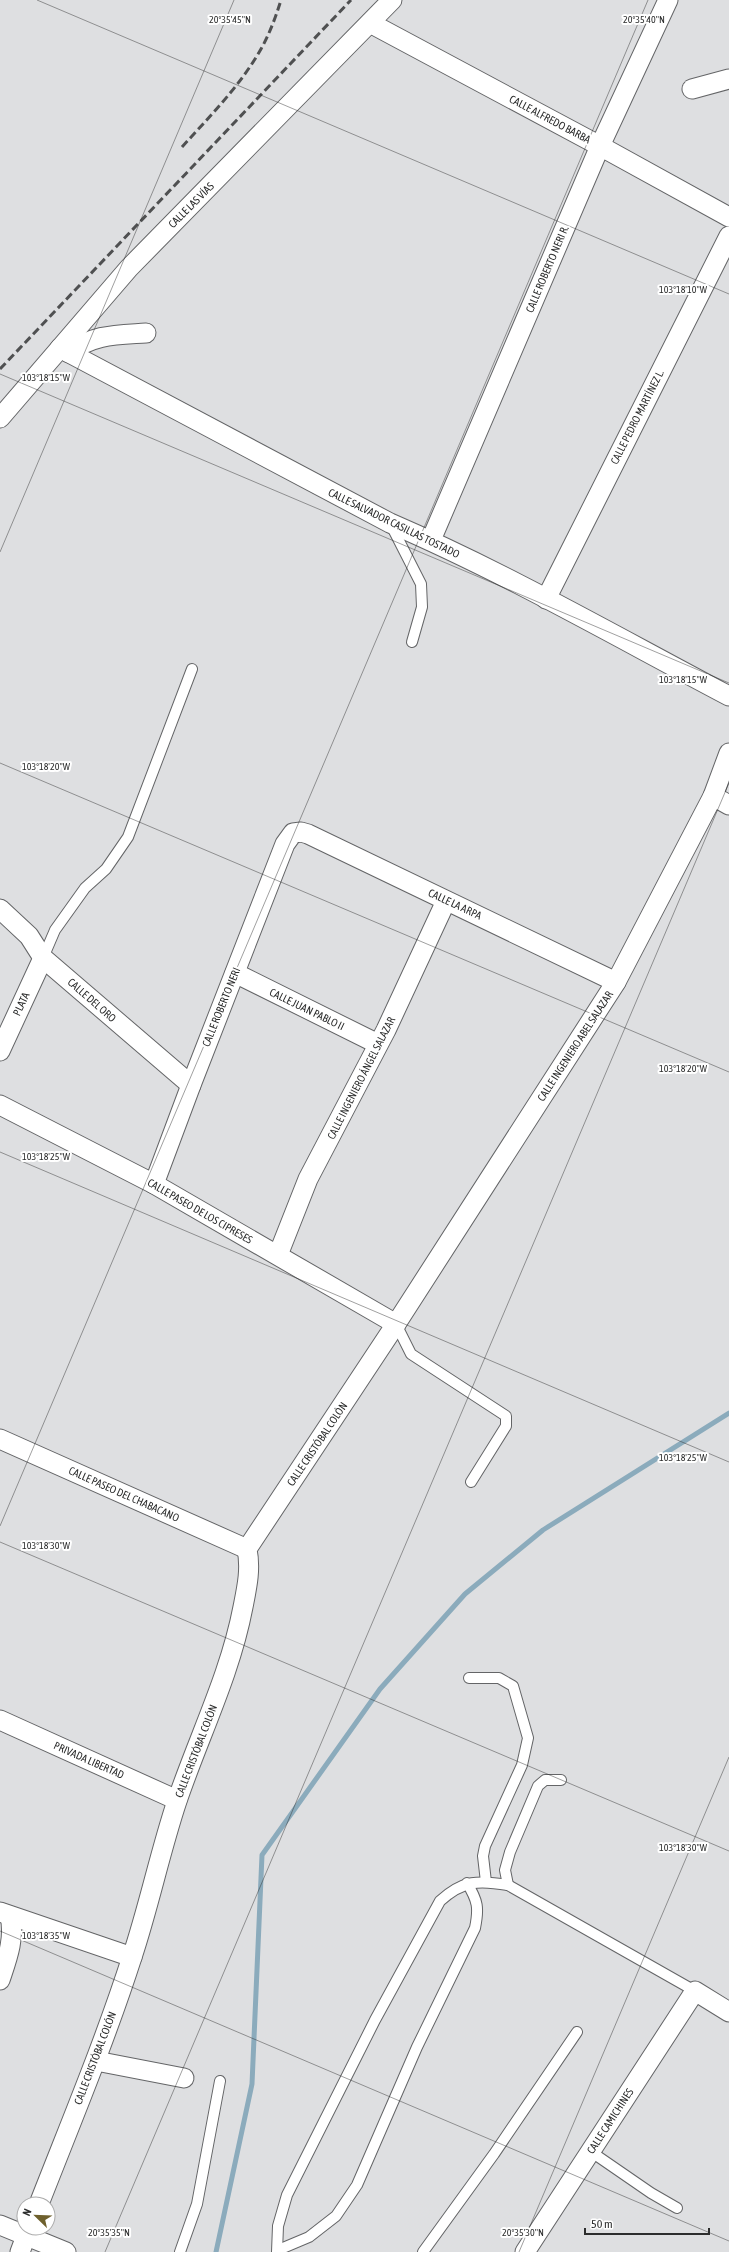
<svg xmlns="http://www.w3.org/2000/svg" width="729" height="2252" viewBox="0 0 729 2252" font-family="'Asap Condensed',sans-serif">
<rect width="100%" height="100%" fill="#dedfe1"/>
<g fill="none" stroke-linecap="round" stroke-linejoin="round">
<path stroke="#8babbc" stroke-width="5" d="M216,2252l36,-168 10,-229 118,-166 85,-95 78,-64 186,-117"/>
<g stroke="#646567" stroke-width="12">
<g id="service">
<path d="M391,525l30,59 1,23 -10,35"/>
<path d="M43,958l12,-28 30,-42 21,-19 22,-32 64,-168"/>
<path d="M396,1324l15,30 95,62v10l-35,56"/>
<path d="M469,1678h30l14,8 15,52 -6,27 -37,81 -2,10 3,26"/>
<path d="M508,1885l-3,-15 5,-18 28,-66 7,-6h16"/>
<path d="M590,2151l61,42 26,15"/>
<path d="M278,2250l31,-13 27,-21 21,-31 60,-138 58,-119c4,-20 3,-27 -8,-45"/>
<path d="M180,2252l17,-48 23,-123"/>
<path d="M277,2252l1,-26 9,-31 88,-175 65,-119c23,-21 39,-21 68,-16l187,106"/>
<path d="M423,2252l71,-98 83,-122"/>
</g>
</g>
<g stroke="#646567" stroke-width="21">
<g id="minor">
<path d="M370,23l230,123 129,71"/>
<path d="M692,89l37,-10"/>
<path d="M60,348l330,175c116,50 227,114 339,173"/>
<path d="M69,353c24,-19 48,-18 77,-20"/>
<path d="M0,418l129,-150 263,-268"/>
<path d="M431,540l169,-394 68,-146"/>
<path d="M546,599l183,-363"/>
<path d="M713,796l16,9"/>
<path d="M0,909l29,27 14,22 148,127"/>
<path d="M235,973l143,71"/>
<path d="M0,1051l43,-93"/>
<path d="M0,1105l154,79 242,140"/>
<path d="M154,1184l37,-99 94,-241 8,-11 8,-1 7,2 308,148"/>
<path d="M278,1255l30,-76 78,-149 60,-129"/>
<path d="M0,1439l247,110"/>
<path d="M0,1720l177,80"/>
<path d="M0,1912l132,45"/>
<path d="M0,1980c7,-21 15,-41 10,-64"/>
<path d="M96,2061l88,17"/>
<path d="M39,2204c32,-82 66,-163 93,-247 17,-51 28,-105 45,-156 22,-65 53,-126 66,-194 4,-20 8,-38 4,-58l149,-225 220,-342 97,-186 16,-43"/>
<path d="M0,2225l66,27"/>
<path d="M20,2252l9,-24"/>
<path d="M525,2252l170,-261 34,21"/>
</g>
</g>
<use href="#service" stroke="#fff" stroke-width="10"/>
<use href="#minor" stroke="#fff" stroke-width="19"/>
<g stroke="#4f5051" stroke-width="3" stroke-dasharray="8 4" stroke-linecap="butt">
<path d="M182,147c28,-31 58,-61 79,-98 9,-16 15,-33 20,-49"/>
<path d="M0,369l351,-369"/>
</g>
</g>
<path fill="none" stroke="#2c2d2d" stroke-width="1" stroke-opacity="0.45" d="M37,0l692,294M0,374l729,309M0,552l234,-552M0,763l729,309M0,1152l729,310M0,1526l648,-1526M0,1542l729,309M0,1931l729,310M105,2252l624,-1469M519,2252l210,-495"/>
<g text-anchor="middle" dominant-baseline="central" stroke-width="4" stroke-linejoin="round" paint-order="stroke">
<g font-size="11" fill="#2c2d2d" stroke="#fff">
<text transform="translate(550 119) rotate(28)">CALLE ALFREDO BARBA</text>
<text transform="translate(191 205) rotate(-45)">CALLE LAS VÍAS</text>
<text transform="translate(547 269) rotate(-67)">CALLE ROBERTO NERI R.</text>
<text transform="translate(637 417) rotate(-63)">CALLE PEDRO MARTÍNEZ L.</text>
<text transform="translate(394 523) rotate(26)">CALLE SALVADOR CASILLAS TOSTADO</text>
<text transform="translate(455 904) rotate(25)">CALLE LA ARPA</text>
<text transform="translate(92 1000) rotate(41)">CALLE DEL ORO</text>
<text transform="translate(21 1004) rotate(-65)">PLATA</text>
<text transform="translate(221 1007) rotate(-68)">CALLE ROBERTO NERI</text>
<text transform="translate(307 1009) rotate(26)">CALLE JUAN PABLO II</text>
<text transform="translate(575 1046) rotate(-57)">CALLE INGENIERO ABEL SALAZAR</text>
<text transform="translate(361 1078) rotate(-63)">CALLE INGENIERO ÁNGEL SALAZAR</text>
<text transform="translate(200 1211) rotate(30)">CALLE PASEO DE LOS CIPRESES</text>
<text transform="translate(317 1444) rotate(-56)">CALLE CRISTÓBAL COLÓN</text>
<text transform="translate(124 1494) rotate(24)">CALLE PASEO DEL CHABACANO</text>
<text transform="translate(196 1751) rotate(-69)">CALLE CRISTÓBAL COLÓN</text>
<text transform="translate(89 1760) rotate(24)">PRIVADA LIBERTAD</text>
<text transform="translate(95 2058) rotate(-69)">CALLE CRISTÓBAL COLÓN</text>
<text transform="translate(610 2121) rotate(-57)">CALLE CAMICHINES</text>
</g>
</g>
<g font-size="10" text-anchor="middle" fill="#2c2d2d" stroke="#fff" stroke-width="4" stroke-linejoin="round" paint-order="stroke">
<text x="644" y="23">20°35'40"N</text>
<text x="230" y="23">20°35'45"N</text>
<text x="683" y="293">103°18'10"W</text>
<text x="46" y="381">103°18'15"W</text>
<text x="683" y="683">103°18'15"W</text>
<text x="46" y="770">103°18'20"W</text>
<text x="683" y="1072">103°18'20"W</text>
<text x="46" y="1160">103°18'25"W</text>
<text x="683" y="1461">103°18'25"W</text>
<text x="46" y="1549">103°18'30"W</text>
<text x="683" y="1851">103°18'30"W</text>
<text x="46" y="1939">103°18'35"W</text>
<text x="109" y="2236">20°35'35"N</text>
<text x="523" y="2236">20°35'30"N</text>
</g>
<g transform="translate(36 2216) rotate(293)"><circle r="19" fill="#ffffff" stroke="#ababab"/>
<path d="M0-3L7 15L0 10L-7 15Z" fill="#6e602d"/>
<text y="-6" font-size="11" font-weight="bold" text-anchor="middle" fill="#2c2d2d">N</text>
</g>
<path d="M585 2228v6h124v-6" fill="none" stroke="#2c2d2d" stroke-width="2"/>
<text x="591" y="2228" font-size="12" fill="#2c2d2d" stroke="#ffffff" stroke-width="3" paint-order="stroke">50 m</text>
</svg>
